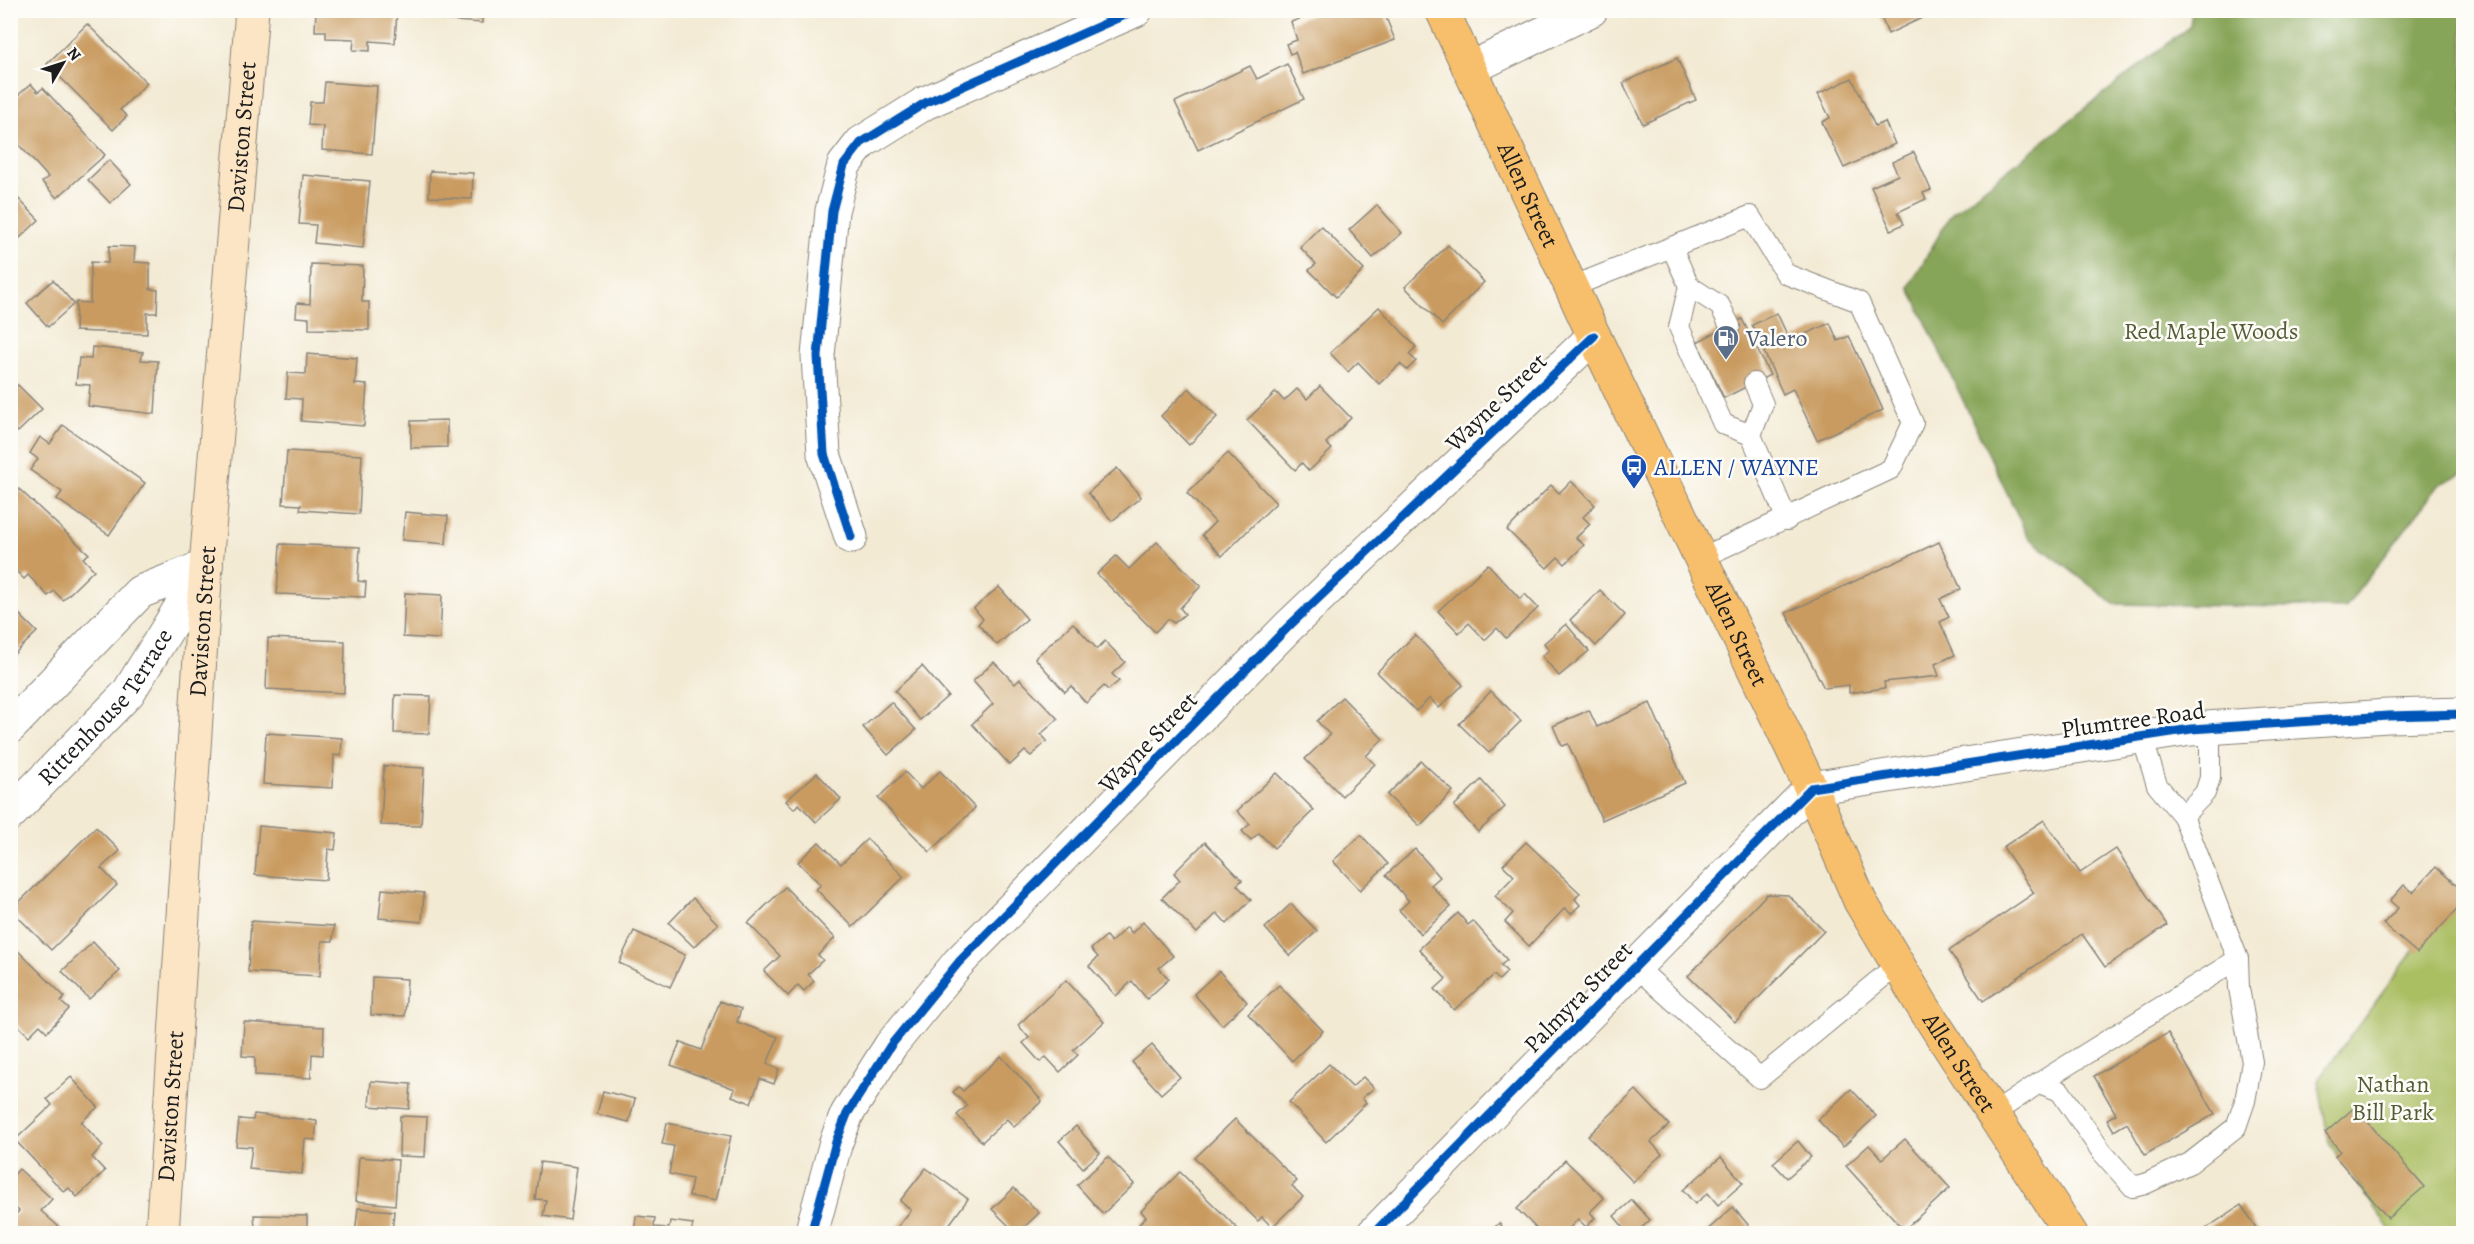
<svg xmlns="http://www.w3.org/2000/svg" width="2474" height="1244" viewBox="0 0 2474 1244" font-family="Alegreya,serif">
<rect width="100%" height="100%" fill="#fdfcf7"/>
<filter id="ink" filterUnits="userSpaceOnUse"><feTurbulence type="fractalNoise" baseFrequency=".0167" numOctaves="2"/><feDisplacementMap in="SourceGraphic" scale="12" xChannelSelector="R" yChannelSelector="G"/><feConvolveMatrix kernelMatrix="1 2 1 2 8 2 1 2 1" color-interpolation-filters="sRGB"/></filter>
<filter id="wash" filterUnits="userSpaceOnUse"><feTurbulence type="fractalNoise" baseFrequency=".008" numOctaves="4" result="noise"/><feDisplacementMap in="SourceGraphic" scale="24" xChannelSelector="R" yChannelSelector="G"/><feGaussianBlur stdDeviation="1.35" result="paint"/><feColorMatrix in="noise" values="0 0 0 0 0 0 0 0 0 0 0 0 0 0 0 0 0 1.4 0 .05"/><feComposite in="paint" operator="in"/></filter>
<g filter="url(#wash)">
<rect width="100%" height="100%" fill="#f3ead4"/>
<path fill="#aabe62" stroke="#636d3f" stroke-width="1.5" d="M2463,901v332h-71l-63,-90 -11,-63 121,-164z"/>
<path fill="#87a558" stroke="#52603a" stroke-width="1.5" d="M2192,11h271v462l-23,11 -95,124 -231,-4 -86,-67 -119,-250 42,-73 239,-188z"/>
<g id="blocks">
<g fill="#c99b61">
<path d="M316,10h81l-2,33 -25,-2v10l-17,-1 1,-11 -28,-1v-7h-11z"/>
<path d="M442,10h40v13l-40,-3z"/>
<path d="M1324,10h46l1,3 12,-3 12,30 -92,34 -8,-22 -5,2 -4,-10 11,-4 -6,-18z"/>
<path d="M1878,10h61l-51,24z"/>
<path d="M87,24l60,59 -27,27 7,6 -14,14 -66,-66z"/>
<path d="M1677,58l19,42 -53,24 -20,-41z"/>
<path d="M1287,64l17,35 -106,51 -23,-48 75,-36 7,13z"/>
<path d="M1852,78l23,48 10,-4 10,22 -51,24 -22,-46 8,-4 -12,-24z"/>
<path d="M325,82l52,4 -5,68 -50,-4 1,-24 -15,-1 2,-23h13z"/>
<path d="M31,84l7,8 5,-4 62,67 -48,43 -15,-16 6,-5 -38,-42v-33z"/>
<path d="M1914,152l17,38 -8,3 3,6 -28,13 6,12 -13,6 -20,-43 27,-12 -6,-13z"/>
<path d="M109,160l22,24 -21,19 -22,-23z"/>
<path d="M430,171l43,2 -1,26 -43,-2z"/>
<path d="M303,175l67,6 -7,67 -49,-5 2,-18 -17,-1z"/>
<path d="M10,190l29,30 -29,27z"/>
<path d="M1377,205l25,28 -29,25 -24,-28z"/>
<path d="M1321,226l43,44 -28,27 -27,-27 7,-6 -16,-17z"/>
<path d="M1448,245l36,37 -42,43 -37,-38z"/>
<path d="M109,246l26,1 -1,15 16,1v26l8,1 -1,23h-10v21l-72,-3 1,-29 14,1 1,-41 17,1z"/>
<path d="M311,264l52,2 -1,36h7v28l-60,-1v-11l-13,-1 1,-14 13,1z"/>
<path d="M53,280l21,24 -26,23 -21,-24z"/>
<path d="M1379,307l37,40 -7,7 7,7 -9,9 -7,-6 -21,20 -21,-22 -10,10 -18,-19z"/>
<path d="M1777,313l13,28 40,-18 8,18 11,-5 34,74 -66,30 -24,-51 -10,5 -31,-69z"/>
<path d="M1742,319l28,56 -46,23 -27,-56z"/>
<path d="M92,347l51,5 -2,8 17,1 -3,53 -67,-8 2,-21 -14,-1 3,-26 12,1z"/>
<path d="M307,354l50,4 -2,26 12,1 -3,41 -63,-5 1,-22 -16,-1 2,-25 18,1z"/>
<path d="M18,385l24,24 -24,23 -8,-8v-32z"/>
<path d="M1320,386l31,32 -25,25 6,6 -23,22 -7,-8 -7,7 -48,-50 29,-28 8,9 13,-12 10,10z"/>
<path d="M1189,388l28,29 -28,28 -28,-29z"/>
<path d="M447,420v27l-36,1v-27z"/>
<path d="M63,425l82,58 -36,52 -52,-36 5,-7 -32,-22 8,-11 -8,-6 10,-16 10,7z"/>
<path d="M287,451l75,4 -3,59 -59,-4 1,-5 -18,-1z"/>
<path d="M1228,453l48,50 -54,53 -20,-21 13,-13 -28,-29z"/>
<path d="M1117,468l24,29 -29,24 -24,-28z"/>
<path d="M1571,481l24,24 -12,12 7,7 -14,14 8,7 -19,19 -7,-7 -11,11 -40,-38 44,-45 8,8z"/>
<path d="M19,489l70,65 -6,4 11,12 -31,30 -9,-9 -6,5 -20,-21 -4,4 -14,-14v-68z"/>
<path d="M405,512l43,4 -2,28 -44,-4z"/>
<path d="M1157,542l44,44 -21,22 5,6 -11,9 -6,-4 -13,13 -58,-58 19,-18 13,13z"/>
<path d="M1939,542l22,47 -21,10 9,18 -9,5 15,33 -20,9 4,12 -55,6 1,6 -36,5v-8l-25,3 -38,-75z"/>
<path d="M280,544l80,3 -2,34 8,1 -1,15 -88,-3z"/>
<path d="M1488,564l32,35 5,-5 13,14 -32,30 -9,-10 -12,12 -16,-17 -10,10 -21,-22z"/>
<path d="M999,587l28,32 -30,26 -19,-21 5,-5 -9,-11z"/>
<path d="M1600,590l25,25 -29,31 -26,-26z"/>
<path d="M405,593l37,2 -2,44 -37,-2z"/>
<path d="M10,605l27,27 -27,26z"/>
<path d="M1073,623l24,26 8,-8 20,21 -13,12 7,7 -11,9 -4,-4 -18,17 -15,-17 -6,6 -30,-34z"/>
<path d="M1566,624l23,27 -30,25 -17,-20 7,-6 -5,-7z"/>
<path d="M1415,635l48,50 -24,23 -9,-10 -14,13 -39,-39z"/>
<path d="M268,638l77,3 -1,52 -78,-4z"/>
<path d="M994,662l21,22 5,-5 38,40 -17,15 6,7 -16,15 -6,-5 -15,14 -38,-41 21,-20 -20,-23z"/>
<path d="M922,666l26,30 -28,24 -25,-29z"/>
<path d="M1491,691l30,30 -32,32 -30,-29z"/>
<path d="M395,695l36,1 -2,38 -35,-1z"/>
<path d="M1342,697l41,42 -17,17 9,8 -33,32 -37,-37 25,-24 -13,-14z"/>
<path d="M891,702l25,28 -28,25 -25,-28z"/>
<path d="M1650,703l35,80 -83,37 -34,-76 -6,2 -9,-20 36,-16 8,17z"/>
<path d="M266,733l76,5 -1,18 -7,-1 -1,33 -70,-4z"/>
<path d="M1421,761l32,30 -33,35 -33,-31z"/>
<path d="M384,766l40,2 -3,58 -40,-1z"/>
<path d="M940,771l35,37 -45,44 -52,-54 27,-26 16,17z"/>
<path d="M817,773l24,26 -25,23 -17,-18 -5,5 -8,-8z"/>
<path d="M1277,773l37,37 -40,38 -15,-15 -8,7 -9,-9 8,-7 -13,-13z"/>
<path d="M1481,780l24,27 -27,25 -24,-26z"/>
<path d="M2044,820l36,53 36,-24 51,76 -62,42 -23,-33 -99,67 -34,-50 85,-58 -31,-46z"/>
<path d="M259,826l78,7 -2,17 -7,-1 -2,31 -71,-5z"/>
<path d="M96,827l24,24 -19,17 16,17 -66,65 -40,-40z"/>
<path d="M1361,835l27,29 -28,26 -27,-29z"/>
<path d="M867,839l37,38 -51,50 -37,-38 5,-4 -23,-23 21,-20 22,22z"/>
<path d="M1205,842l37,38 -5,5 14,15 -24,24 -10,-11 -20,20 -35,-35 18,-18 -6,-7z"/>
<path d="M1526,842l54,51 -5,6 5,6 -9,9 -6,-6 -36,38 -24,-24 8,-9 -18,-17 19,-20 -11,-11z"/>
<path d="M1415,849l25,28 -9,8 20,22 -30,27 -22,-24 10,-9 -23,-26z"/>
<path d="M2436,867l28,25v10l-47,51 -34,-29 15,-16 -8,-7 14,-16 9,7z"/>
<path d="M785,887l50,51 -17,17 5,5 -15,14 6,7 -10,10 -6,-6 -10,11 -24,-25 16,-15 -32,-33z"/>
<path d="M382,889l42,4 -2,29 -43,-4z"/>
<path d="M1767,894l21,1 36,36 -89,91 -47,-46z"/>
<path d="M693,898l25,26 -24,23 -25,-24z"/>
<path d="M1291,904l26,27 -27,25 -25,-28z"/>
<path d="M1458,913l10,12 5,-4 34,39 -6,5 6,7 -8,8 -5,-5 -40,35 -19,-21 11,-10 -27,-30z"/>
<path d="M251,921l83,5 -1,15h-11l-2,35 -72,-4z"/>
<path d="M1143,922l30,34 -14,12 10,11 -22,20 -15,-18 -16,15 -27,-30 9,-9 -7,-8 15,-13 5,6 16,-15 5,6z"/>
<path d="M634,931l51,24 -15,32 -51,-24z"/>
<path d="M93,942l27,29 -31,28 -27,-28z"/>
<path d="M10,943l55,54 -4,5 8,7 -22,23 -7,-7 -11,11 -19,-18z"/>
<path d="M1219,971l28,31 -25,23 -28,-31z"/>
<path d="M372,977l35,2 -2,37 -34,-1z"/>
<path d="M1066,980l38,42 -31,28 5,5 -18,17 -14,-15 -6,5 -17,-19 6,-5 -11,-13z"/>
<path d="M1279,985l44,46 -31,30 -44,-47z"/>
<path d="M720,1001l21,8 -4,13 41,15 -11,27 12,5 -5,15 -14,-5 -9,24 -19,-7 3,-7 -64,-24 9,-23 21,8z"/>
<path d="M244,1022l80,5 -1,28 -11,-1 -1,24 -56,-3v-18l-13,-1z"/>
<path d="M2168,1033l47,81 -70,41 -18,-32 -13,8 -7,-12 9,-5 -22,-38z"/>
<path d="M1152,1045l28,32 -19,17 -29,-32z"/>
<path d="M1001,1056l41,45 -28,26 -7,-8 -25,23 -25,-27 10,-9 -14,-14 6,-5 4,4z"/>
<path d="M1329,1064l23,23 11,-10 11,11 -12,10 4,5 -40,39 -37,-40z"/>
<path d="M71,1077l27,30 -17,15 22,24 -11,11 13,14 -28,26 -8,-9 -5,4 -49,-52 37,-35 -5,-6z"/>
<path d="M371,1081l40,3 -2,25 -40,-3z"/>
<path d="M1851,1089l25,27 -33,31 -25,-27z"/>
<path d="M1636,1090l33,35 -18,17 11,12 -29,28 -45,-46z"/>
<path d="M603,1091l32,8 -6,23 -32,-8z"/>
<path d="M2355,1107l69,80 -36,31 -53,-62 5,-5 -15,-18z"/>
<path d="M254,1114l63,7 -2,19 -10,-1 -3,35 -53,-5 3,-22 -16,-1 3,-27 14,1z"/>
<path d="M400,1116l27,1 -2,40 -26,-1z"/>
<path d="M1235,1119l62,62 -5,5 11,11 -31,30 -10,-10 -4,4 -63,-63z"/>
<path d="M667,1123l64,13 -15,65 -27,-5 3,-17 -23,-5 5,-28 -12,-2z"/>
<path d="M1076,1126l24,27 -17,15 -24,-27z"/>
<path d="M1905,1139l45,49 -46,42 -58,-64 23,-21 13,14z"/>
<path d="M1798,1141l13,16 -24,21 -14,-15z"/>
<path d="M359,1157l39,3 -3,45 -39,-4z"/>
<path d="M1108,1157l26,27 -31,30 -26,-29z"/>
<path d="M1721,1157l22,26 -25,22 -10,-12 -13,11 -12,-14z"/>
<path d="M1565,1160l39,38 -14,14 5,6 -9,9 -8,-8 -14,15h-22l-25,-25z"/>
<path d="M540,1162l37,5 -7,53 -27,-4 3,-16 -11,-1z"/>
<path d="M926,1168l42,31 -22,30 6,5h-50l-6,-5 15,-19 -11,-9z"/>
<path d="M19,1169l33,30 -11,12 26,23h-57v-14l9,-9 -9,-8v-24z"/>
<path d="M1180,1172l63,62h-79l-2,-3 -2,3h-11l-10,-10 7,-7 -5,-6z"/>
<path d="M1014,1188l25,25 -22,21 -25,-25z"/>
<path d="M1632,1200l18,20 -15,14h-6l-15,-18z"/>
<path d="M2241,1205l19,29h-62z"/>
<path d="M1733,1207l23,27h-53z"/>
<path d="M358,1208l36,3 -2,23h-37z"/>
<path d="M254,1215l53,1v18h-64v-6h12z"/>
<path d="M636,1216l19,2 -1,9 15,1 1,-7 23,3 -2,10h-57z"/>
<path d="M1499,1223l10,11h-21z"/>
</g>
</g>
</g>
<g filter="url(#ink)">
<use href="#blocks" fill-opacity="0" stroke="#888378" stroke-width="1.5"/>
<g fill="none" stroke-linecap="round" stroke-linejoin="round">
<g stroke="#888378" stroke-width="22">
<g id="service">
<path d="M1672,248l17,38 31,20 10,20"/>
<path d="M1689,286l-10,41 44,97 28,11"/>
<path d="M1571,287l179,-71 36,58 73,28 54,121 -22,46 -190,89"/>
<path d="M1754,383l9,21 -12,31 36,85"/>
<path d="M2142,737l15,48 26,31 22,-23 5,-15v-50"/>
<path d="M1636,967l124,111 137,-113"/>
<path d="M2039,1083l199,-124"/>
<path d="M1993,1114l46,-31 21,8 42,61 31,35 12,-3 45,-21 46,-36 9,-26 7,-39 -13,-74 -1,-29 -55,-143"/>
</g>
</g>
<g stroke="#888378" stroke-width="35">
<g id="minor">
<path d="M1469,69l122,-59"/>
<path d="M851,537l-27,-83 -6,-98 14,-145 12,-46 17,-22 64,-40 211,-93"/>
<path d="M10,727l130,-135 66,-26"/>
<path id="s1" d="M10,814l118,-121 78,-127"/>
<path d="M811,1234l25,-92 11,-28 44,-69 68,-83 329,-335 306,-291"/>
<path d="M1373,1234l438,-446"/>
</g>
</g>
<g stroke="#888378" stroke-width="35">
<path id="tertiary" d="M1811,788l380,-59 197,-13 76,-2"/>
</g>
<g stroke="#888378" stroke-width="35">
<g id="secondary">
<path id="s2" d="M162,1234l44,-668 46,-556"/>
</g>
</g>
<g stroke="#888378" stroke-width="35">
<g id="primary">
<path id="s3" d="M1442,10l152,326 217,452 49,113 62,104 149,229"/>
</g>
</g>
<use href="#service" stroke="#fff" stroke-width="20"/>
<use href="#minor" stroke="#fff" stroke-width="33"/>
<use href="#tertiary" stroke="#fff" stroke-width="33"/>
<use href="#secondary" stroke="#fce5c4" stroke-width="33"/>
<use href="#primary" stroke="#f7bf6c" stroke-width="33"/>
<g stroke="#fdfcf7" stroke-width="13">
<g id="cycleway">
<path d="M851,537l-27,-83 -6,-98 14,-145 12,-46 17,-22 64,-40 211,-93"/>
<path d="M811,1234l25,-92 11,-28 44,-69 68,-83 329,-335 306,-291"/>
<path d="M1373,1234l438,-446 380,-59 197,-13 76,-2"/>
</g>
</g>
<use href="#cycleway" stroke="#0057b8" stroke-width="9"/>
</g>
</g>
<defs>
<g id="fuel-pin" transform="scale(1.35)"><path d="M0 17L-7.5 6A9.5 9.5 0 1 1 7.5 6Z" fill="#5c6f8a" stroke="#fdfcf7"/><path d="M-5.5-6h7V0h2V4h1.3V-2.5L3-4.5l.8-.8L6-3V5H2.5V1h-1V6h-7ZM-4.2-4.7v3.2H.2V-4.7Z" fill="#fff"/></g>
<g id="bus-pin" transform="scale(1.35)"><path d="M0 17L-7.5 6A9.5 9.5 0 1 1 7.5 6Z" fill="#1a4fb4" stroke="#fdfcf7"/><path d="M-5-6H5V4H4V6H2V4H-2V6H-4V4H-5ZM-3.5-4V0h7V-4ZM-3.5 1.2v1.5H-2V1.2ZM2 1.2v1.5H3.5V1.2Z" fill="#fff"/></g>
</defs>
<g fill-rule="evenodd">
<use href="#fuel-pin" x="1726" y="338"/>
<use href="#bus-pin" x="1634" y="467"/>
</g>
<g text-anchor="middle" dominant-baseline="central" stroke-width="5" stroke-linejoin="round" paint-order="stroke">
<g font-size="24" fill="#1c1c1c" stroke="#fdfcf7">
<text stroke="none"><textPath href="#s2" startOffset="1100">Daviston Street</textPath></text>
<text stroke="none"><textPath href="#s3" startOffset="204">Allen Street</textPath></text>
<text transform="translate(1496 402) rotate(-44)">Wayne Street</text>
<text stroke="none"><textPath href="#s2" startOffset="614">Daviston Street</textPath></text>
<text stroke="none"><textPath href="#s3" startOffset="690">Allen Street</textPath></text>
<text stroke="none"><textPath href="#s1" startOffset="144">Rittenhouse Terrace</textPath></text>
<text transform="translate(2133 720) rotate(-8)">Plumtree Road</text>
<text transform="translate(1148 742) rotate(-46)">Wayne Street</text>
<text transform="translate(1578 997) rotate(-46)">Palmyra Street</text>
<text stroke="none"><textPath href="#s3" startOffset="1174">Allen Street</textPath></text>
<text stroke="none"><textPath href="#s2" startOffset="128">Daviston Street</textPath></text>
</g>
<g font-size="24" fill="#555d38" stroke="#fdfcf7">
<text x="2211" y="331">Red Maple Woods</text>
<text x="2393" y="1084">Nathan<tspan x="2393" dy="28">Bill Park</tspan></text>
</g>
<g font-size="24" fill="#4e5e75" stroke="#fdfcf7" text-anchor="start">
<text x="1746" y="338">Valero</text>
</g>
<g font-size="24" fill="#164399" stroke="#fdfcf7" text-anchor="start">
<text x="1654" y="467">ALLEN / WAYNE</text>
</g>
</g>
<rect width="2474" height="1244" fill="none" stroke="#fdfcf7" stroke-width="36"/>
<g transform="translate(63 63) rotate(51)" stroke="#fdfcf7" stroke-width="4.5" paint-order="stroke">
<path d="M0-4.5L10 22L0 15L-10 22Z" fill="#1c1c1c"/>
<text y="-9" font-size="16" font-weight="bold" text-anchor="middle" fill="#1c1c1c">N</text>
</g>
</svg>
